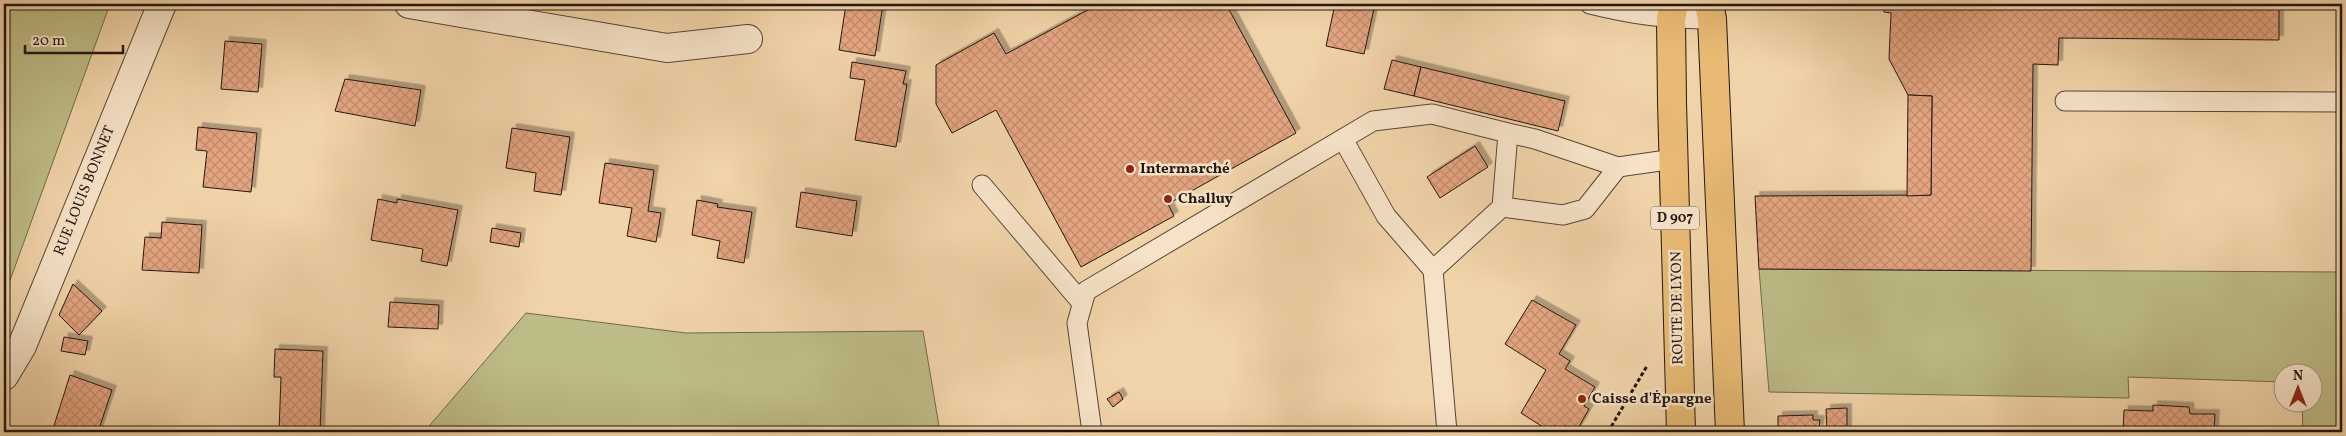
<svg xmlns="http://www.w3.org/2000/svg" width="2346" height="436" viewBox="0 0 2346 436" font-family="Vollkorn,serif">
<defs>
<pattern id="building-cross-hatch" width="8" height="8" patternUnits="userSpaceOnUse" patternTransform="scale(1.25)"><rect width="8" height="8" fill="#e4a480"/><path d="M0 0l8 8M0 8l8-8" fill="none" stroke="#c38c6e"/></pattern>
<filter id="shadow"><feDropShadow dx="4.5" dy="-4.5" stdDeviation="0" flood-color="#0004"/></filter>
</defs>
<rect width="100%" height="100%" fill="#f1d3a9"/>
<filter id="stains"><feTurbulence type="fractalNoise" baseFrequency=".004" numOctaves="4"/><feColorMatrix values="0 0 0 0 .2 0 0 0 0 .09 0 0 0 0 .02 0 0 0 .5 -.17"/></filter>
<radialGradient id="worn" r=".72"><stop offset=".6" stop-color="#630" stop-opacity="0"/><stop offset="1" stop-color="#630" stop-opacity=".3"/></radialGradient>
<g fill="#bdbb86" stroke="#70694c">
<path d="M4,4h106l-106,293z"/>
<path d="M1759,269l583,3v160h-39l-1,-28h12v-30h-30l-1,8 -155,-5 1,21 -360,-6z"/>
<path d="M526,313l160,20 237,-2 17,101h-516z"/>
</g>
<g fill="url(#building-cross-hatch)" stroke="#231712" filter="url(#shadow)">
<path d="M846,4h37l-8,52 -36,-6z"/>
<path d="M1099,4h127l70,129 -128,71 6,12 -93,51 -85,-157 -44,23 -16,-29v-39l58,-32 12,21z"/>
<path d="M1335,4h40l-11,50 -38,-8z"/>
<path d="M1884,4h395v36l-220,-2 -1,27 -25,-1 -2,207 -272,-2 -4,-73 176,-1 1,-99 -24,-1 -19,-36 2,-46 -7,-1z"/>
<path d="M225,41l37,3 -4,48 -37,-3z"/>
<path d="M1392,60l29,7 -7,29 -30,-7z"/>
<path d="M852,62l54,9 -3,13h4l-11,63 -41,-7 10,-60 -15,-2z"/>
<path d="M1421,67l144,34 -7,30 -144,-35z"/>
<path d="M345,79l76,11 -6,36 -80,-15z"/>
<path d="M1908,95l24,1 -1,99 -24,1z"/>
<path d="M198,127l59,6 -6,59 -48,-5 4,-36 -11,-1z"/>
<path d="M512,128l58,9 -9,58 -27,-4 2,-18 -30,-5z"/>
<path d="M1475,146l13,21 -48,31 -13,-21z"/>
<path d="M605,163l49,7 -6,41 13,2 -5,29 -29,-6 5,-28 -33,-5z"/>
<path d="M801,192l56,9 -5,35 -56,-9z"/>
<path d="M378,199l19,4v-4l61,11 -11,56 -26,-5 2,-12 -52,-9z"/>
<path d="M697,200l21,4 -1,3 35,5 -8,51 -27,-5 3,-17 -28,-6z"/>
<path d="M162,222l40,3 -3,48 -57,-3 3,-33 16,1z"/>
<path d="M492,228l29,5 -2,14 -29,-5z"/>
<path d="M73,284l29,27 -23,24 -20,-20z"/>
<path d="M1532,300l44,25 -17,29 11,7 -5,8 30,18 -11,19 5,3 -13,23 -5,-3 -2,3h-29l3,-5 -22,-14 25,-43 -41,-26z"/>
<path d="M390,302l49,3 -1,24 -50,-2z"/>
<path d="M64,337l24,4 -3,14 -24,-4z"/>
<path d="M275,349l48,2 -3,81h-41l2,-55h-7z"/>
<path d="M70,375l42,15 -14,42h-46z"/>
<path d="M1119,392l4,7 -10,8 -6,-8z"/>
<path d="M2153,405l36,2 1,7h25l-1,18h-91l1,-22 29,1z"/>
<path d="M1847,408v24h-20l-1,-23z"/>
<path d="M1813,415v5h7l-1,9h-7v3h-34v-16z"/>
</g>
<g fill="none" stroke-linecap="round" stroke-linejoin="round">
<g stroke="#564638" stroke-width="21">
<g id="service">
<path d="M1590,4c45,11 75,15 122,15"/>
<path d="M2065,101l277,1"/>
<path d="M1508,133l27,6 83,28 56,-8"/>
<path d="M1343,139l43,77 47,54"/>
<path d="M982,185l100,118"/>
<path d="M1502,207l61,8 22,-6 33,-42"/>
<path d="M1092,432l-15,-109 9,-32 287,-170 59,-7 76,19 -6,74 -69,63 14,162"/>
</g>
</g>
<g stroke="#564638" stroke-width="30">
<path id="minor" d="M409,4l258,44 81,-9"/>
</g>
<g stroke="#564638" stroke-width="30">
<path id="tertiary" d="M4,376l18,-30 140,-342"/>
</g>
<g stroke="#231712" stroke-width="30">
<g id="primary">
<path d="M1674,4l-3,15 1,83 9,330"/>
<path d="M1709,4l3,15 18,413"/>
</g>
</g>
<path stroke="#231712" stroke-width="3" stroke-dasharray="4 2.5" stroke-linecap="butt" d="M1608,432l39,-66"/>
<use href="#service" stroke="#f6e2c7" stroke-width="19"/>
<use href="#minor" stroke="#f6e2c7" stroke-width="28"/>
<use href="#tertiary" stroke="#f6e2c7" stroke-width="28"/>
<use href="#primary" stroke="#e8ba74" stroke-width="28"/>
</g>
<g fill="#8f2418" stroke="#f6e2c7" stroke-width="2">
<circle cx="1130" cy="169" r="5"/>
<circle cx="1168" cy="199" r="5"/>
<circle cx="1582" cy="399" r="5"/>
</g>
<g text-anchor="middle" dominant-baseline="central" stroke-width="5" stroke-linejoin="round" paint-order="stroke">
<rect fill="#f6e2c7" stroke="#625448" stroke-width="1" x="1651" y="206.5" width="48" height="23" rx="4"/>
<g font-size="14" font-weight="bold" fill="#231712">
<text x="1675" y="218">D 907</text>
</g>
<g font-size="15" font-weight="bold" fill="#231712" stroke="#f6e2c7" text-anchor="start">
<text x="1140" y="169">Intermarché</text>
<text x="1178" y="199">Challuy</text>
<text x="1592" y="399">Caisse d'Épargne</text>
</g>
<g font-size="15" fill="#231712" stroke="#f6e2c7">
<text transform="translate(85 191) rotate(-68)">RUE LOUIS BONNET</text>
<text transform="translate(1678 308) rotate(-91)">ROUTE DE LYON</text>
</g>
</g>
<rect width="2346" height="436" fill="none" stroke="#f1d3a9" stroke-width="20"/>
<rect x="5" y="5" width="2336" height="426" fill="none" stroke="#231712" stroke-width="2.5"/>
<rect x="10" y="10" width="2326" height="416" fill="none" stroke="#231712"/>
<g transform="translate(2298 388)"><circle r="24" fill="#f6e2c7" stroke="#a2917f"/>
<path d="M0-4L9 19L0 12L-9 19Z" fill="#8f2418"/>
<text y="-8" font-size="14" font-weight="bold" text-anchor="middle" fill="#231712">N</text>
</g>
<path d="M25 45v8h98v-8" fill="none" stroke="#231712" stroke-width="2.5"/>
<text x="32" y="45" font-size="15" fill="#231712" stroke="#f6e2c7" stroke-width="4" paint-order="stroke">20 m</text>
<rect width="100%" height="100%" filter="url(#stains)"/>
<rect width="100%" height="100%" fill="url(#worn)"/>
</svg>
